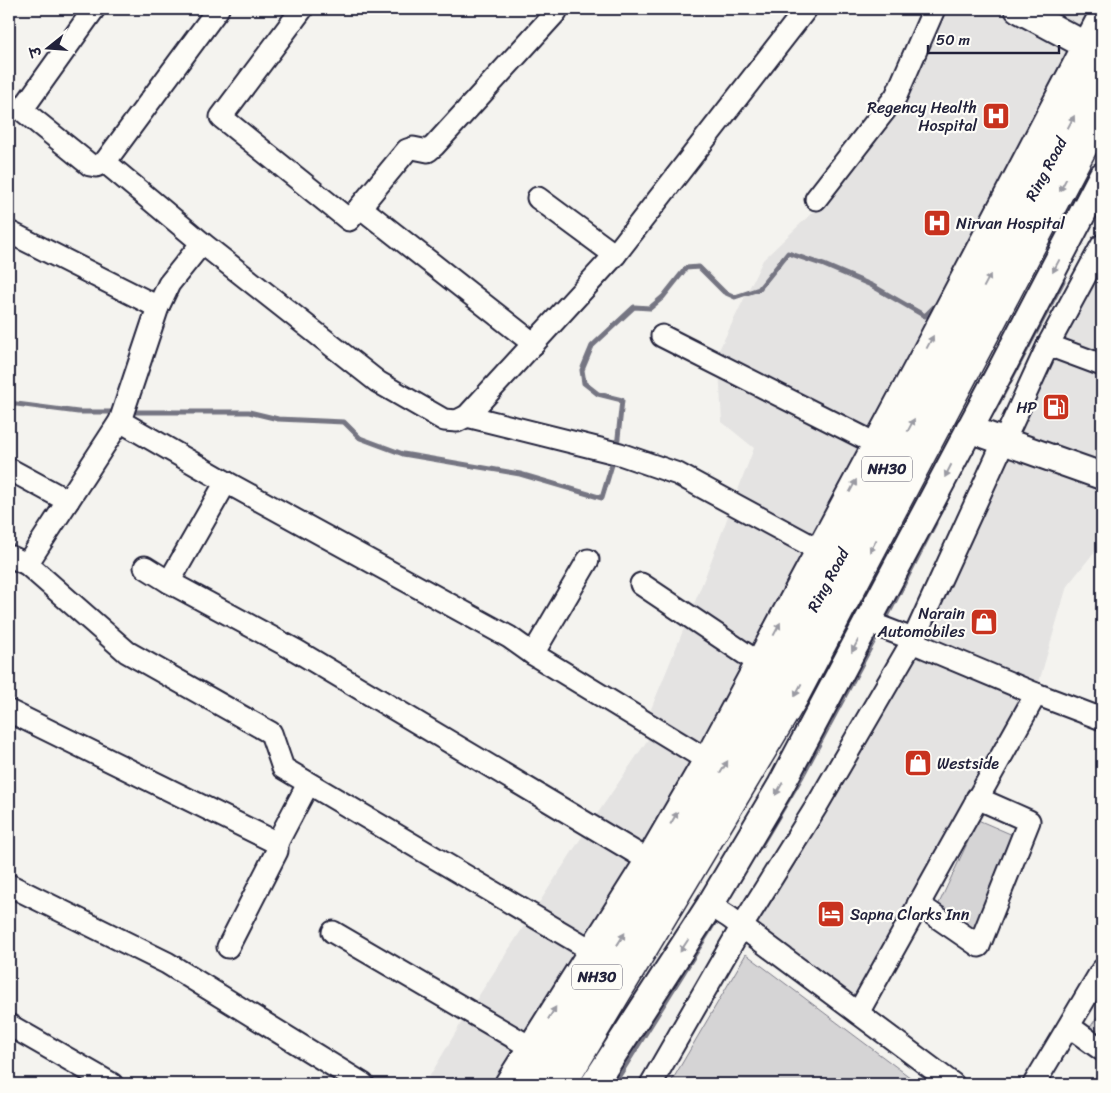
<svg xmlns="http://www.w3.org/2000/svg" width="1111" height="1093" viewBox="0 0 1111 1093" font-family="Sriracha,'Playpen Sans Deva',sans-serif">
<rect width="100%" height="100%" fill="#f4f3ef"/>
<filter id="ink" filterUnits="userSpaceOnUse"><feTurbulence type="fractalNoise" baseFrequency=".02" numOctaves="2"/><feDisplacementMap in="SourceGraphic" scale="10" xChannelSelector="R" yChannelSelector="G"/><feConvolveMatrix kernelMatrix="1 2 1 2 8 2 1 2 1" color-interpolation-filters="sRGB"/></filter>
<g filter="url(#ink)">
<g fill="#e4e3e2">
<path d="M943,9h159l-399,744 -45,-29 -7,-15 54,-132 49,-129 -32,-26 -4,-70 45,-92 55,-53 49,-53 33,-55z"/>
<path d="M1102,258v293l-6,-1 -29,36 -34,117 -176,303 -111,-80 207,-364z"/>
<path d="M653,732l45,27 -198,325h-75l38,-64 124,-191z"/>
<path d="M324,1069l45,15h-55z"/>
</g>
<g fill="#d5d4d5" stroke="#7c7b88">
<path d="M978,820l37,16 -39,100 -40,-26z"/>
<path d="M746,954l173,130h-249z"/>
<path d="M1102,1010v35l-16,-12z"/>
</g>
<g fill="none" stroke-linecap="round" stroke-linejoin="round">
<g stroke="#757582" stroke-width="5">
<path d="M9,403l69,9h40"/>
<path d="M994,411l69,-130"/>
<path d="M129,412h120l29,7 66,3 16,16 43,16 117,20 82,24 12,-40"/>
<path d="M617,447l5,-47 -24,-6 -14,-11 -2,-13 10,-24 42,-39 16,1 13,-11 23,-29 13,-1 25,25 11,5 24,-8 29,-36 36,12 47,20 54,31 10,-10"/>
<path d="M884,622l51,-99"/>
<path d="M760,847l41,-69 78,-147"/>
<path d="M614,1084l104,-167"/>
</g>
<g stroke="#22223b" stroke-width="25">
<g id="minor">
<path d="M94,9l-72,101 68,55 6,1 9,-4"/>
<path d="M302,9l-81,108 128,103 11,-13"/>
<path d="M538,198l77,57"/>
<path d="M816,199l80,-103 38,-87"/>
<path d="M9,232l149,75"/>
<path d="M202,243l-97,-81 113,-153"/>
<path d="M662,336l214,108 13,10"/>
<path d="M534,344l-174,-137 47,-57 6,-2 15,3 6,-5 122,-134"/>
<path d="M1048,345l54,20"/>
<path d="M467,416l153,38 58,20 141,76 14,5"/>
<path d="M120,421l106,61 283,155 24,17 174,106"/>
<path d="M9,469l59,32"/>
<path d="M9,556l18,8 93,-143 38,-114 11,-23 33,-41 176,139 66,38 13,1 10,-5 148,-161 191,-246"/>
<path d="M27,564l100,88 144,81 12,35 308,182"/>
<path d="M145,567l24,15 128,69 366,218"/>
<path d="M169,582l57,-100"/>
<path d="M641,584l118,79"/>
<path d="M868,622l39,15 5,5 124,52 66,25"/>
<path d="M533,654l55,-94"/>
<path d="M9,711l268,132v8l-49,96"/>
<path d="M277,843l31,-59"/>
<path d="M9,885l158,78 196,121"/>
<path d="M918,904l61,42 50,-125 -52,-23"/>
<path d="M710,905l19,12 224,167"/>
<path d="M333,932l211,123"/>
<path d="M858,1013l178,-319"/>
<path d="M9,1025l103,59"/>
<path d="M1070,1027l32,23"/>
<path d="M651,1084l91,-158 74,-119 96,-165 136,-297 54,-100"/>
<path d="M1034,1084l68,-114"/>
</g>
</g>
<g stroke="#22223b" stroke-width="30">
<g id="tertiary">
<path d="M1018,9l84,45"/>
<path d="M969,429l133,47"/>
<path d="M508,1084l141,-224 58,-100 215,-401 180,-344"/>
<path d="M594,1084l116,-179 70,-118 222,-419 100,-192"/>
</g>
</g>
<g stroke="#22223b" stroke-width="31">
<g id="trunk">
<path d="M530,1084l134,-214 107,-181 331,-627"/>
<path d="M562,1084l232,-387 308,-586"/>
</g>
</g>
<use href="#minor" stroke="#fdfcf7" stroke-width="21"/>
<use href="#tertiary" stroke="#fdfcf7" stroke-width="26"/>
<use href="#trunk" stroke="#fdfcf7" stroke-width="28"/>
</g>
<defs><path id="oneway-solid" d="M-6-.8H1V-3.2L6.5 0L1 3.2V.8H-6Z" transform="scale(1.25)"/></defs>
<g fill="#9a9aa2">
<use href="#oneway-solid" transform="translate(1071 122) rotate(-62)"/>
<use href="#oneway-solid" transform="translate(1063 185) rotate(118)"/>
<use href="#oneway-solid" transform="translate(1056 266) rotate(118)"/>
<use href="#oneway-solid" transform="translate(987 281) rotate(-62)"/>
<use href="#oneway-solid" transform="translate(930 342) rotate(-62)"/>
<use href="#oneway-solid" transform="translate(911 425) rotate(-62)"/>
<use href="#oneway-solid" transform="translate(948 471) rotate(117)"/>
<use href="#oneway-solid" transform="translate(853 486) rotate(-62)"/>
<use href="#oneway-solid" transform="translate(873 546) rotate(118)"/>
<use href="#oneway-solid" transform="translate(777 629) rotate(-62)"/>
<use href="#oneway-solid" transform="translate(855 646) rotate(118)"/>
<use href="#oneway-solid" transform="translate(798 690) rotate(118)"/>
<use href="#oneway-solid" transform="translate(724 767) rotate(-59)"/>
<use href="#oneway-solid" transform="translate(779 789) rotate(120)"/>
<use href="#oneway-solid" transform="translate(674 818) rotate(-60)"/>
<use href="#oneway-solid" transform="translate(621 939) rotate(-58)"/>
<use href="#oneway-solid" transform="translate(684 946) rotate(123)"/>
<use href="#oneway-solid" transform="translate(552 1013) rotate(-58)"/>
</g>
</g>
<defs>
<g id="hospital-square" transform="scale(1.4375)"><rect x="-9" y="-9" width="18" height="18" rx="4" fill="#c8321e" stroke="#fdfcf7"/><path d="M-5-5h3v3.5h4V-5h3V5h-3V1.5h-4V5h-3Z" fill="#fff"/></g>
<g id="fuel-square" transform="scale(1.4375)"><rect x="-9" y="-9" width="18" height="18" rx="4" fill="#c8321e" stroke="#fdfcf7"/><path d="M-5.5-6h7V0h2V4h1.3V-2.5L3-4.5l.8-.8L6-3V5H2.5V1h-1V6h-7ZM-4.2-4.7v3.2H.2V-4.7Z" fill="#fff"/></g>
<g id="shop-square" transform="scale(1.4375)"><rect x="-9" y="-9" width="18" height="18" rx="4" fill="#c8321e" stroke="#fdfcf7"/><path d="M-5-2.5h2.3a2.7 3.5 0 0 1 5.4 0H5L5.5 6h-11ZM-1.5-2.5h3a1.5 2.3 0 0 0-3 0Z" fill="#fff"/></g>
<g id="hotel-square" transform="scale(1.4375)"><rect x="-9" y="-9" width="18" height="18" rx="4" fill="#c8321e" stroke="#fdfcf7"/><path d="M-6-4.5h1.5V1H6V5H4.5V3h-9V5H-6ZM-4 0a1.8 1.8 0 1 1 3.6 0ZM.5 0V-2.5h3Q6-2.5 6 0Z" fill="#fff"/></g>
</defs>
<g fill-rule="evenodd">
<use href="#hospital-square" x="996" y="116"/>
<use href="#hospital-square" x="937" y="223"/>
<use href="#fuel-square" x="1056" y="407"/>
<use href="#shop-square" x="984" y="622"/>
<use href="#shop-square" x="918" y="763"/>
<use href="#hotel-square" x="831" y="914"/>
</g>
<g text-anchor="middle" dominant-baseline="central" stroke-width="4.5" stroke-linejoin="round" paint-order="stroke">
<g fill="#fdfcf7" stroke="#646373" stroke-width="1">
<rect x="862" y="456.5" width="50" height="25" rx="4"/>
<rect x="572" y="964.5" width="50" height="25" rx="4"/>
</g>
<g font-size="15" font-weight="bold" fill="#22223b">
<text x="887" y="469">NH30</text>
<text x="597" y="977">NH30</text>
</g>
<g font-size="16" fill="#22223b" stroke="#fdfcf7" text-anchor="end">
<text x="977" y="107">Regency Health<tspan x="977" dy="18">Hospital</tspan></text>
<text x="956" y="223" text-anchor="start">Nirvan Hospital</text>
<text x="1037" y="407">HP</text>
<text x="965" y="613">Narain<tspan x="965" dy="18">Automobiles</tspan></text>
<text x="937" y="763" text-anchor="start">Westside</text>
<text x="850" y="914" text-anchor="start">Sapna Clarks Inn</text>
</g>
<g font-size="16" fill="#22223b" stroke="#fdfcf7">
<text transform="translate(1046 169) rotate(-62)">Ring Road</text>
<text transform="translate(828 580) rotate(-62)">Ring Road</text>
</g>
</g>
<rect width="1111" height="1093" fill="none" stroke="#fdfcf7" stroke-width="30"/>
<rect x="15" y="15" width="1081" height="1063" fill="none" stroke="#22223b" stroke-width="2" filter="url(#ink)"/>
<g transform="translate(48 48) rotate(253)" stroke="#fdfcf7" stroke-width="4" paint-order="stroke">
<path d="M0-4L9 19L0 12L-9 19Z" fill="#22223b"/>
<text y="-8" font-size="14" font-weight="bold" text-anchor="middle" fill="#22223b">उ</text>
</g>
<path d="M928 45v8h131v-8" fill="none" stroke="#22223b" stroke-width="2.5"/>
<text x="936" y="45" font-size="15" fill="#22223b" stroke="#fdfcf7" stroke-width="4" paint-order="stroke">50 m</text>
</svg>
